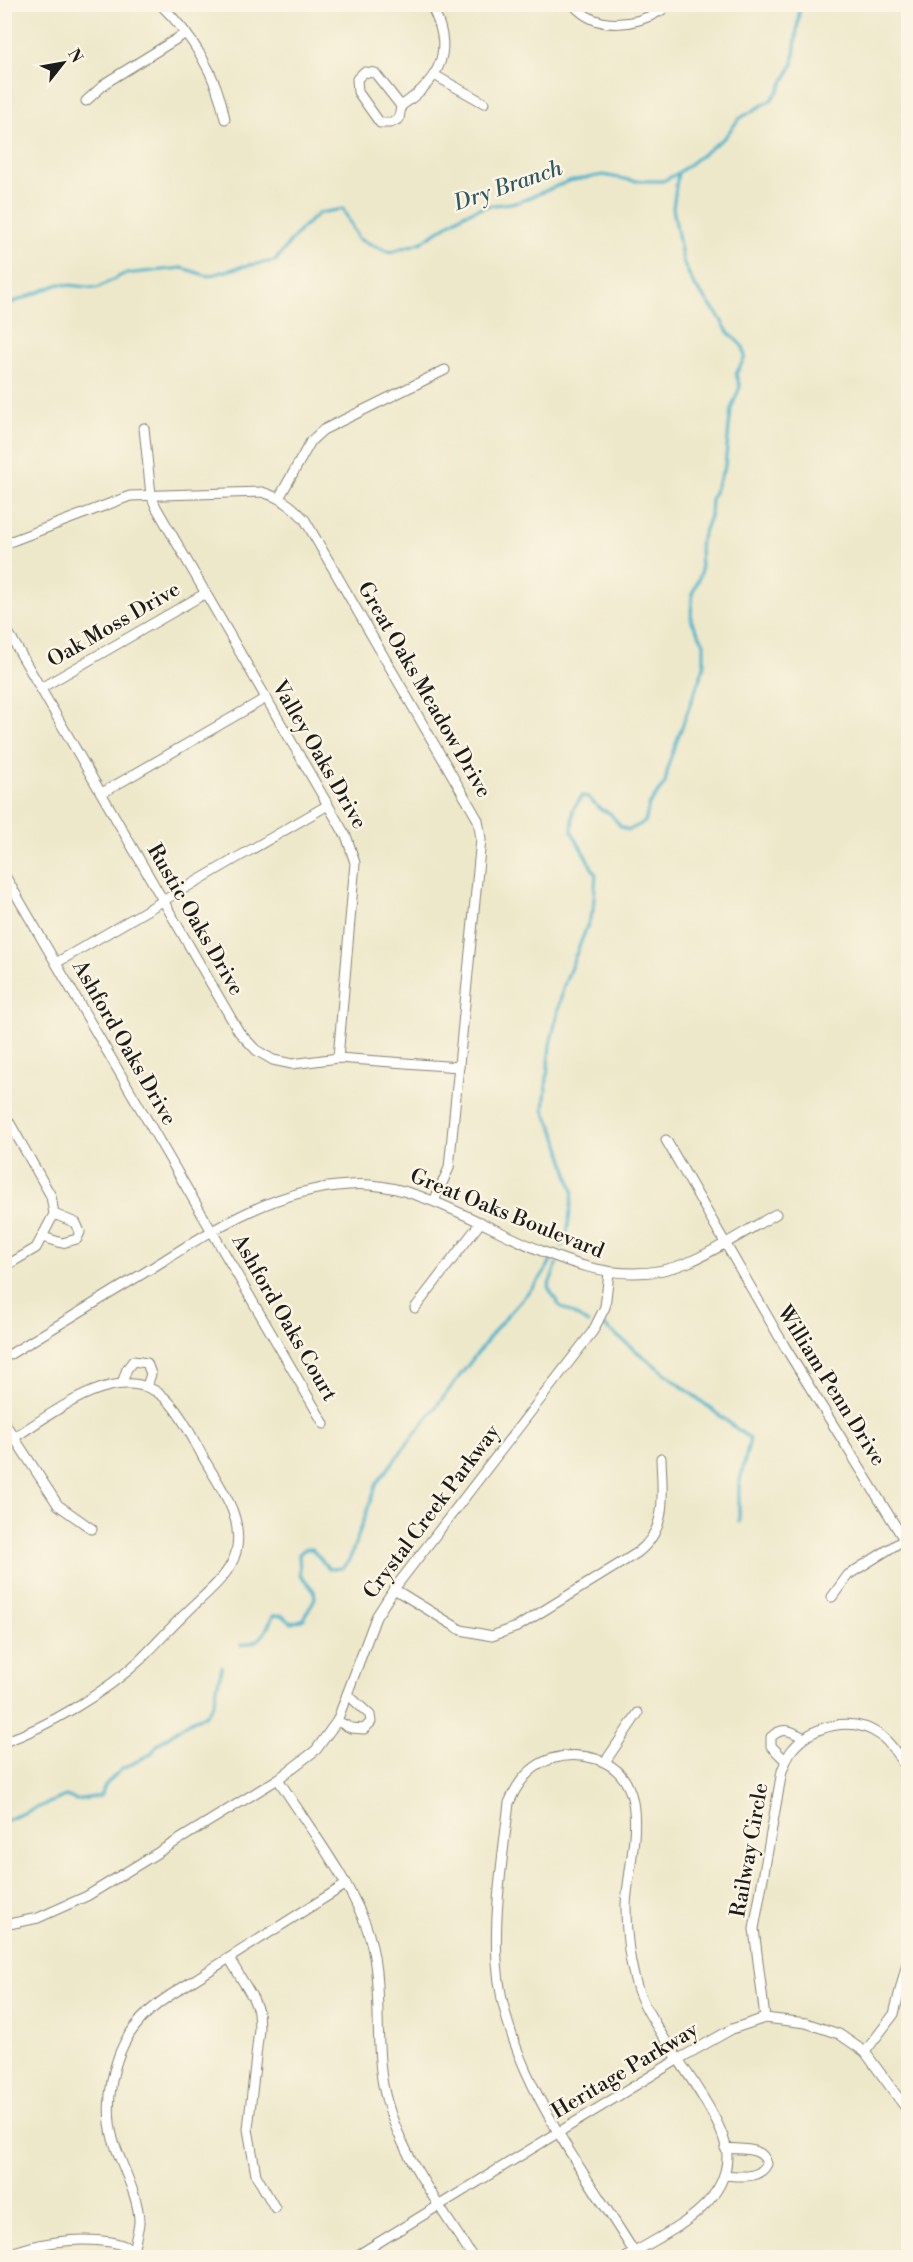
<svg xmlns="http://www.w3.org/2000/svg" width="913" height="2262" viewBox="0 0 913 2262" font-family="'Libre Bodoni',serif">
<rect width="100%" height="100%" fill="#fcf5e5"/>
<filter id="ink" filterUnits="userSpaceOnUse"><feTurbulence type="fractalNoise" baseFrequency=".0167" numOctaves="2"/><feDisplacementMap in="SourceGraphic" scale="12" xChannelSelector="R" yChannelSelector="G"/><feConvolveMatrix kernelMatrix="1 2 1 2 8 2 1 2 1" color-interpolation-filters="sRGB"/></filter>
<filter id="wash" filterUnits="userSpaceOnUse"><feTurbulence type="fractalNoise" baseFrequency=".008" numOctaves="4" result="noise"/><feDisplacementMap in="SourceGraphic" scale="24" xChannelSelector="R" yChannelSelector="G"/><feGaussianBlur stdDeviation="1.35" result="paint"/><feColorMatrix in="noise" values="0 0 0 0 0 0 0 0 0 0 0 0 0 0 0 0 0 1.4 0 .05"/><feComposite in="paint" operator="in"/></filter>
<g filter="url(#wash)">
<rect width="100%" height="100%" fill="#eee8cb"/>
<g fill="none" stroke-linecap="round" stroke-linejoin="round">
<g stroke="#4cb2cb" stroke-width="3">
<path d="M4,306l55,-22 38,4 27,-14 58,-6 26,8 36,-10 31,-5 26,-32 18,-16 24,-4 15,30 31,13 31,-9 44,-29 22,-8 33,-4 50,-21 34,-6 32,6h28l15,-8 47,-36 14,-18 32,-19 8,-10 14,-26 7,-60"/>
<path d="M562,1246l5,-12 6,-43 -16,-54 -13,-27 6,-65 14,-60 29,-74 3,-36 -24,-43 1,-23 9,-13 6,1 12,12 10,4 11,14 8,3 16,-8 4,-17 16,-22 4,-21 35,-95v-24l-13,-23 1,-25 9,-22 -1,-30 10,-27 1,-17 14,-33 6,-57 9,-22 -4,-13 9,-17 -2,-10 -15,-15 -10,-17 -24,-30 -11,-23 -10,-54 5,-35"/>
<path d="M557,1264l-9,23 11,18 29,18"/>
<path d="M604,1326l146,113 -11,46v37"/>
<path d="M241,1645c23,-4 22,-9 32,-29l8,-1 11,8 12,-4 11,-21 -1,-7 -14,-17 -1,-20 6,-5h7l17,20 13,-1 7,-7 28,-78 122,-158 41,-46 11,-18"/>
<path d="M4,1821l62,-25 10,4 24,-4 6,-12 16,-15 29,-15 7,-10 31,-22 17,-7 7,-11 9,-37"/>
</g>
</g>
</g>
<g filter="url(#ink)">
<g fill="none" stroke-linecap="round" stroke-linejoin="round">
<g stroke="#858274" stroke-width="11">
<g id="minor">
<path d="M160,4c32,31 57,71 65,115"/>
<path d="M573,4c23,28 62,22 89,6l-3,-6"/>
<path d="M436,76l48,27"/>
<path d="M86,101l21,-19 79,-49"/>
<path d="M401,106l-26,-33 -11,-1 -7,7 1,13 22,31h10l9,-4 2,-13c40,-27 55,-57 29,-102"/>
<path d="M144,428l7,67 5,12 191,331 8,25 -17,195"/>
<path d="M279,498l32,-57 12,-11 122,-60"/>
<path d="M4,544l126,-48 132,-4c19,6 30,13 43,28l173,300 3,19 -32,329 -15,33"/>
<path d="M4,625l235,407 17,18 17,10 19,4 46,-6 121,9"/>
<path d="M41,688l165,-95"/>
<path d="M102,793l164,-95"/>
<path d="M4,874l320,550"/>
<path d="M56,963l272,-158"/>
<path d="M4,1113l47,83 3,18 -18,34 -32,19"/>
<path d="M666,1140l119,207 123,199"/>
<path d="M43,1237l19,6 15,-4 3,-7 -4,-9 -22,-9"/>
<path d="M415,1308l66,-86"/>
<path d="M4,1358c48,-29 96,-58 143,-87 64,-40 125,-82 202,-86 38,-3 74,11 109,27 72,32 150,84 231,50 30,-13 58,-32 87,-48"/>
<path d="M122,1383l5,-14 6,-8 14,2 4,11 -4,12"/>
<path d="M4,1422l54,83 34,24"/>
<path d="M4,1444c44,-26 118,-92 165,-42 16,17 26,42 38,62 16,27 37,55 29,88 -6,24 -31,42 -48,59 -17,16 -32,33 -48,49 -34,32 -91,66 -136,82"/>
<path d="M394,1589l67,41 31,6 25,-9 120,-74c32,-24 25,-60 24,-95"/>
<path d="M832,1597l16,-22 57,-36"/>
<path d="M337,1721l14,7 13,1 7,-7 -1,-7 -23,-21"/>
<path d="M786,1761l-15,-15v-9c12,-11 21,-6 33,1"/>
<path d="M605,1762l33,-49"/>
<path d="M278,1779c29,46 66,93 87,144 20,51 8,109 18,162 12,63 56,119 90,173"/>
<path d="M4,1925l34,-7 49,-22 191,-117 38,-29 21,-29 39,-104 18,-28 199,-258 12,-24 4,-34"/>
<path d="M229,1958l24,40 5,13 1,18 -11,100 8,46 19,33"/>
<path d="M765,2018l-11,-89 28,-158c3,-7 5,-15 10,-21 20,-25 60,-35 88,-15 13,10 20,24 28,37"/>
<path d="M865,2052l29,-38 14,-55"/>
<path d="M724,2175c15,1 35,5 43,-11 -4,-18 -26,-14 -42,-16"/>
<path d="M133,2250c2,-9 5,-18 6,-27 1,-25 -19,-60 -26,-84 -9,-34 -1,-83 21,-111 10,-14 24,-25 38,-34l173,-109"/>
<path d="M4,2256c33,-14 72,-19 107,-14 13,2 27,10 40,16"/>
<path d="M353,2258l324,-198 55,-31 33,-11 41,5 33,11 26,18 43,59"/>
<path d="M625,2258c37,-24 101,-48 102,-101 1,-41 -73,-121 -89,-167 -9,-28 -12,-56 -12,-85 2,-46 31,-127 -30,-146 -16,-5 -29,-5 -45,0 -21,7 -34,24 -42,44 -6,52 -15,106 -12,159 6,106 83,202 137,290"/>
</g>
</g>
<use href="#minor" stroke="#fff" stroke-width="9"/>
</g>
</g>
<g text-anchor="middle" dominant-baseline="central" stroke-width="5" stroke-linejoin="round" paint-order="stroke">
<g font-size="21" fill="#1c1c1c" stroke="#fcf5e5">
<text transform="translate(114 625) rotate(-30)">Oak Moss Drive</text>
<text transform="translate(424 690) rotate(60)">Great Oaks Meadow Drive</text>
<text transform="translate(319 755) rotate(60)">Valley Oaks Drive</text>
<text transform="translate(195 920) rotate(60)">Rustic Oaks Drive</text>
<text transform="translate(124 1043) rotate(60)">Ashford Oaks Drive</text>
<text transform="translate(507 1214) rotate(22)">Great Oaks Boulevard</text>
<text transform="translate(284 1318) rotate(60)">Ashford Oaks Court</text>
<text transform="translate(831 1386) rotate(58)">William Penn Drive</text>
<text transform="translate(432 1512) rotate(-53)">Crystal Creek Parkway</text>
<text transform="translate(750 1850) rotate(-80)">Railway Circle</text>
<text transform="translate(625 2071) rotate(-31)">Heritage Parkway</text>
</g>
<g font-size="22" font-style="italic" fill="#2f5862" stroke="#fcf5e5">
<text transform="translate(508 186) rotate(-19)">Dry Branch</text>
</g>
</g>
<rect width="913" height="2262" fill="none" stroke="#fcf5e5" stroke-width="24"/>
<g transform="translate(63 63) rotate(59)" stroke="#fcf5e5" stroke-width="4.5" paint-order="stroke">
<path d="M0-4.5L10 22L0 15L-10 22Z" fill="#1c1c1c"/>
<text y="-9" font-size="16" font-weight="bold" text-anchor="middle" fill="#1c1c1c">N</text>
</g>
</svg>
